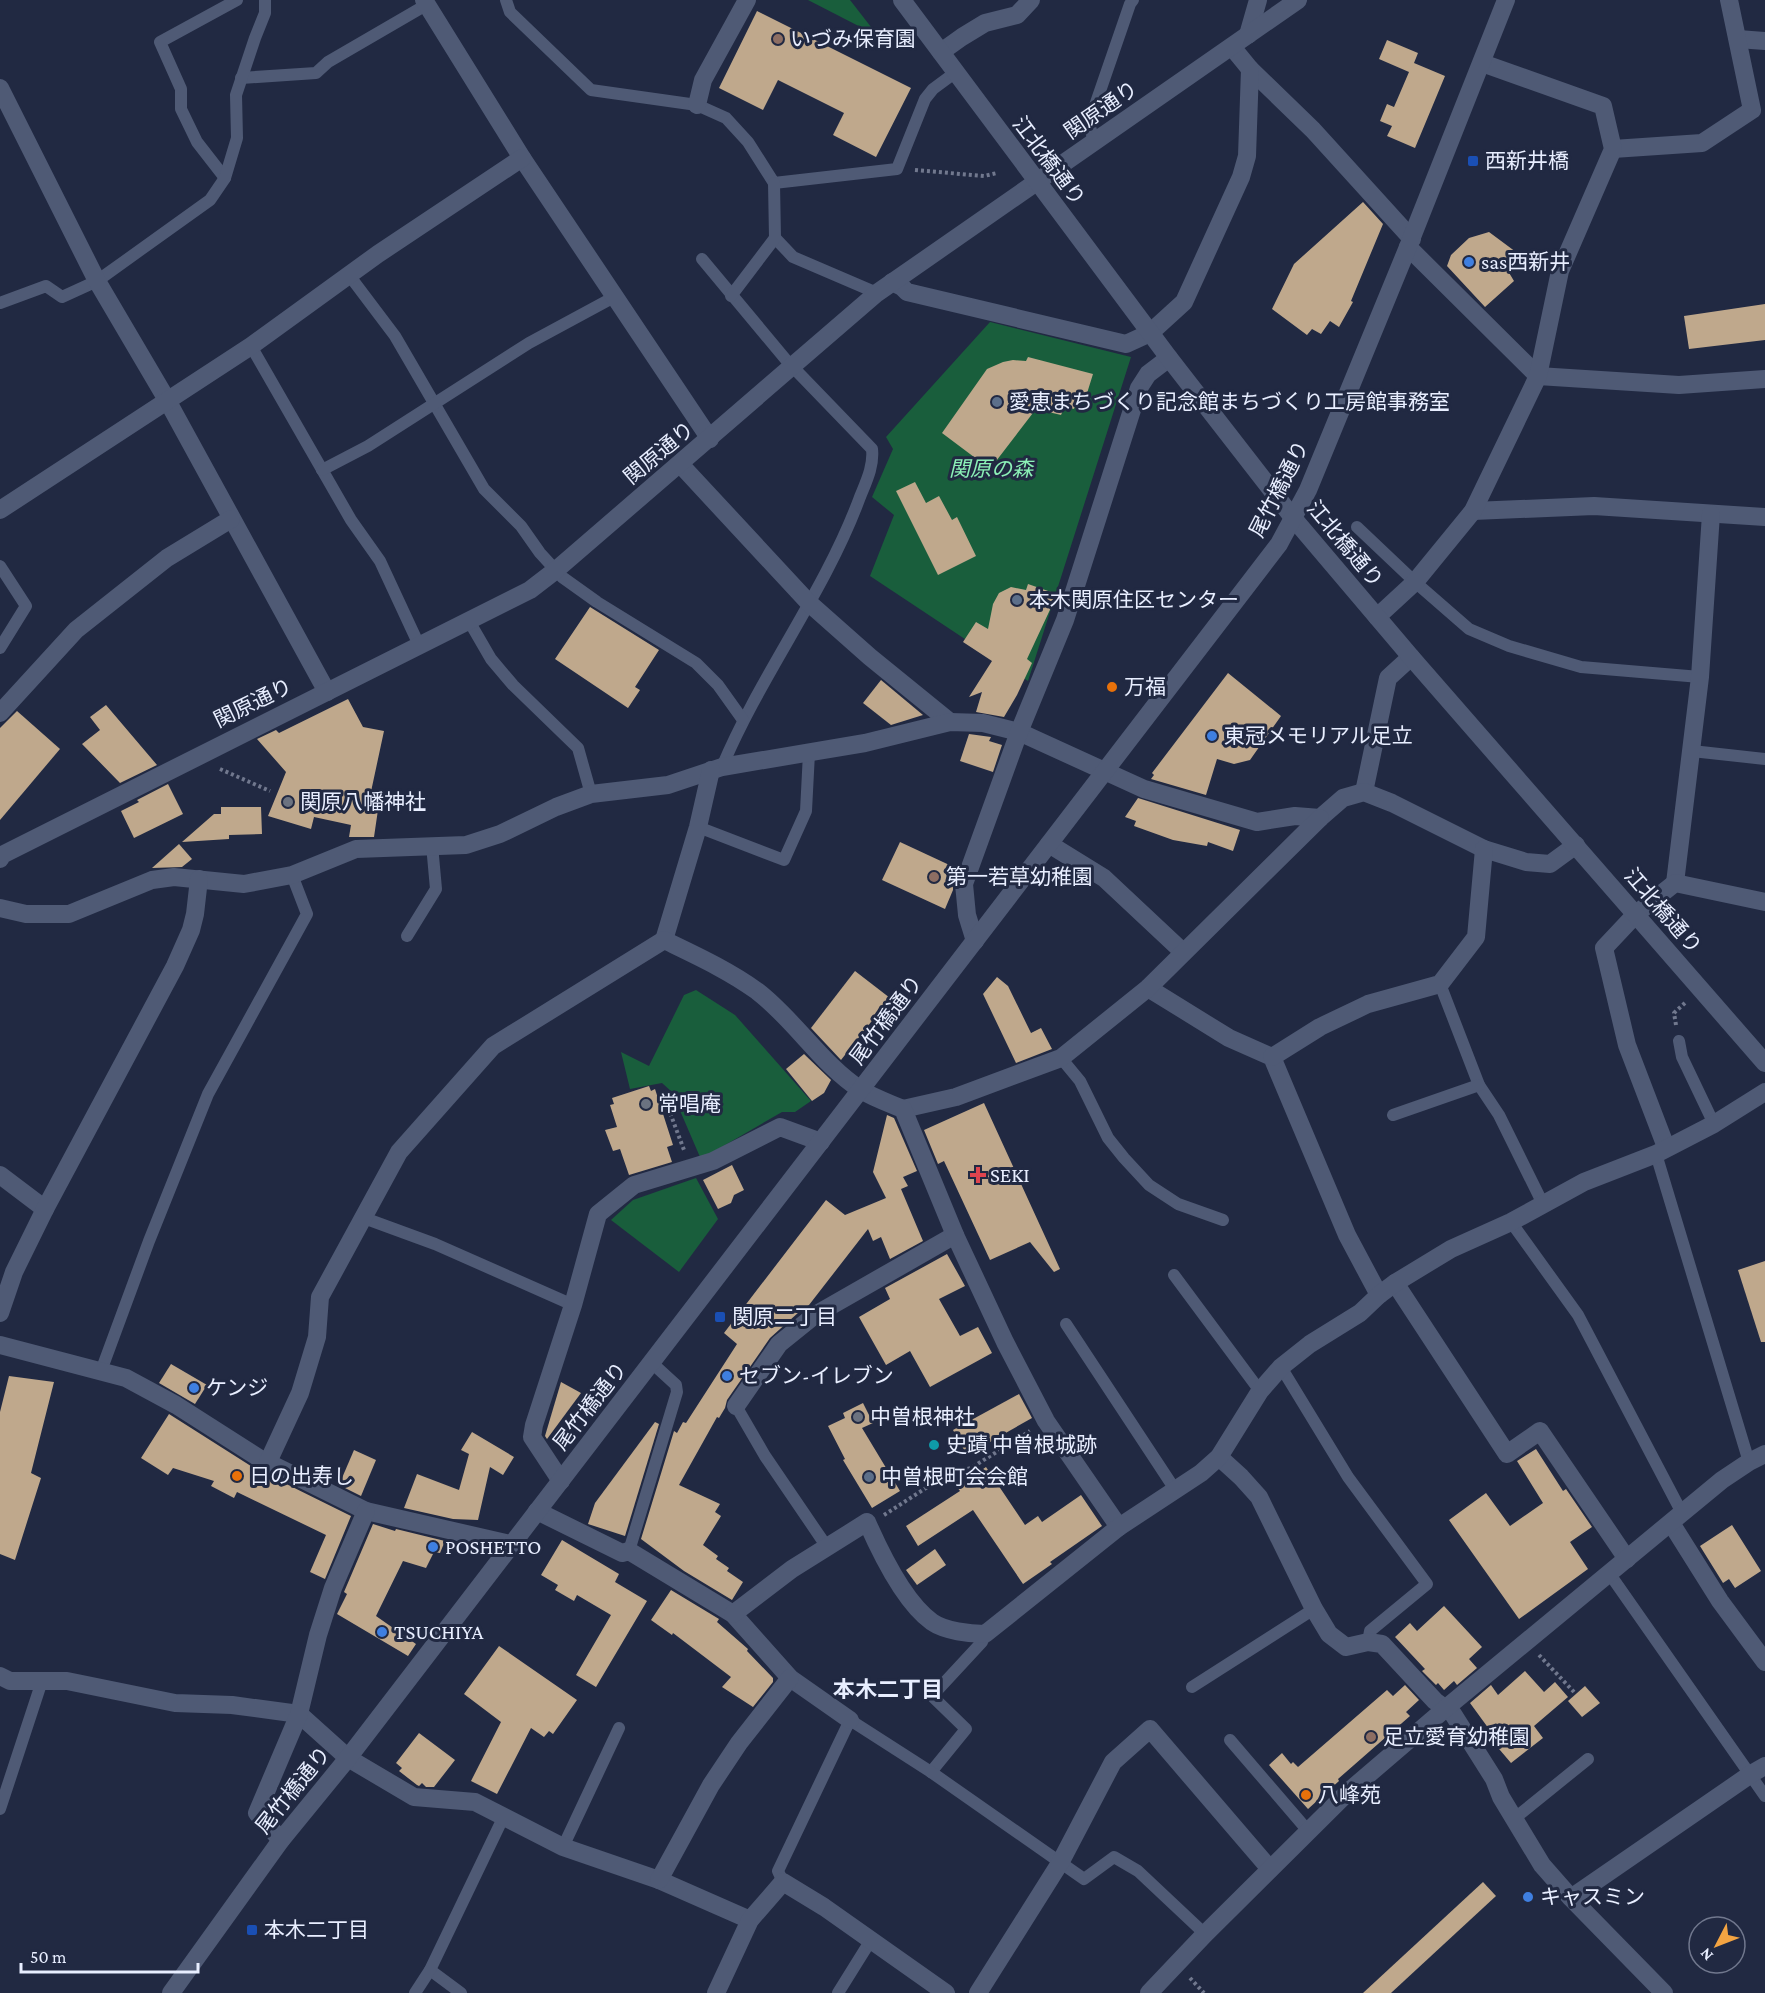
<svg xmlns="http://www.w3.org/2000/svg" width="1765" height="1993" viewBox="0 0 1765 1993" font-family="'Crimson Pro','Noto Sans JP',serif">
<rect width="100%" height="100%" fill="#212942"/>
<g fill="#195e3c">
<path d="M808,0h42l28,36z"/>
<path d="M990,322l141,35 -103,324 -158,-105 24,-61 -22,-18 21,-48 -7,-12z"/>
<path d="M696,990l39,25 76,86 -16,11h-13l-69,40 -13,5 -28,-65 -10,-9 -32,6 -9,-37 28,14 35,-71z"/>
<path d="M696,1178l22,41 -39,53 -68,-52 22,-20z"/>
</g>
<g fill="#bfa88c">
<path d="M757,11l154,77 -35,69 -43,-22 11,-22 -66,-33 -15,30 -44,-22z"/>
<path d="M1387,40l31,13 -4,10 31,13 -30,72 -28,-12 5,-10 -12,-5 7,-17 7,3 15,-35 -30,-13z"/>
<path d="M1363,202l20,22 -32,77 2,1 -14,25 -9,-6 -9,13 -9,-5 -5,6 -35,-26 22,-45z"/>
<path d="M1489,232l31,23 -12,16 6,10 -29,26 -38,-41 4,-11 18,-17z"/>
<path d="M1765,304v36l-76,9 -5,-33z"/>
<path d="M1028,357l65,17 -9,29 -8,-1 -2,7 -9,-3 -4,9 -25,-6 -46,60 -48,-36 45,-64 16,-7 10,-2 13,1z"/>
<path d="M915,482l11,21 13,-7 13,24 5,-3 19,39 -38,19 -42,-84z"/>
<path d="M1028,584l23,8 4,7 -28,60 5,4 -15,32 -13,22 -28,-5 6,-20 -13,5 23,-36 -29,-19 13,-20 12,7 5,-25 6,-11 12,-6 15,3z"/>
<path d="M590,607l69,43 -24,37 5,3 -12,18 -73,-49z"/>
<path d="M1228,673l53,43 -31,44 -16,4 -17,-5 -11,36 -55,-16 3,-4 -2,-2z"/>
<path d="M881,680l42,35 -32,10 -28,-22z"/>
<path d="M348,699l15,28 21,4 -15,70 10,2 -5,34h-25l2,-12 -37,-8 -3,12 -43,-13 18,-44 -29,-33 19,-9 3,3z"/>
<path d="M106,705l51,60 -37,18 -38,-39 18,-14 -10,-13z"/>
<path d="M17,711l43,38 -60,71v-92z"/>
<path d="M969,734l22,3 -2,4 13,4 -9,27 -33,-11z"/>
<path d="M168,784l15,30 -49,24 -13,-27 18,-9 -2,-2z"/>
<path d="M1138,798l102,32 -7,21 -25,-9 -1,4 -34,-6 -39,-14 2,-5 -11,-4z"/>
<path d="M221,807h40l1,27 -33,1v4l-47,3 32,-28h7z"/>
<path d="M900,842l58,27 -5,12v9l-8,19 -63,-29z"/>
<path d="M179,844l13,15 -10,8 -30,1z"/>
<path d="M855,971l35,27 -49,62 -30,-32z"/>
<path d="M997,977l11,9 23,47 10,-5 11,21 -36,14 -33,-69z"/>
<path d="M804,1054l27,26 -7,13 -12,8 -26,-32z"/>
<path d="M649,1086l2,5 4,-2 18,56 -6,2 5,15 -43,13 -9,-26 -7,2 -8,-21 12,-3 -7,-22 4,-1 -2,-6z"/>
<path d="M984,1103l76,166 -6,3 -24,-30 -40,18 -46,-99 -6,3 -14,-34z"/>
<path d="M887,1115l7,3 23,53 -14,6 5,9 -7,3 22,52 -33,18 -9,-22 -8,4 -5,-12 -59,76 -10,7 -29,26 -43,62 -2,8 -6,10 -2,-1 -38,68 41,19 -5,8 6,4 -18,29 15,11 -2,3 13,9 -2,3 16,11 -11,18 -48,-29 -43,-32 33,-108 3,2 6,-11 3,1 51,-79 -13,-11 102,-133 19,15 41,-17 -13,-26z"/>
<path d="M732,1165l12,25 -10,5 -3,8 -13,6 -15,-29z"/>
<path d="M947,1254l18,32 -26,13 21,37 18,-9 14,26 -62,34 -20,-36 -24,14 -27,-48 31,-18 -5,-11z"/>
<path d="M1765,1261v81h-4l-23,-72z"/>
<path d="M171,1364l36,21 -12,19 -36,-21z"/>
<path d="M9,1376l45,6 -23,91 10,5 -26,82 -15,-6v-142z"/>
<path d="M561,1382l20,11 -34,46 -2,-3z"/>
<path d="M1019,1394l13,24 -65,37 -14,-25z"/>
<path d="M863,1403l10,20 -11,5 38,63 -28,17 -29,-48 2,-1 -17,-33 17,-8 -2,-5z"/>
<path d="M169,1414l85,54 97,48 -26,63 -15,-7 16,-37 -89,-43 -3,6 -23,-12 3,-5 -41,-13 -5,7 -27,-17z"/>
<path d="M655,1422l4,2 -34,112 -37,-12 7,-21z"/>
<path d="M472,1432l42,25 -11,18 -13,-8 -12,53 -25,-1 -49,-11 13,-34 42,16 10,-36 -8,-4z"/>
<path d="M1536,1449l27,42 3,-2 26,38 -22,15 18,27 -69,50 -70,-99 37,-27 24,33 33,-23 -26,-42z"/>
<path d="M354,1450l22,10 -15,36 -22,-11z"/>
<path d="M986,1467l39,58 13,-9 4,6 39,-27 21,31 -52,36 2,2 -29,20 -50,-74 -55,36 -12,-20 54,-35 -3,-4z"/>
<path d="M373,1524l22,7 1,-2 49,12 -5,12 -6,-1 -8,16 -23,-7 -27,55 40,28 -8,12 -71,-42 10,-20 -3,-2z"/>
<path d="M1732,1525l29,46 -26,17 -6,-9 -6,4 -23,-37z"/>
<path d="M562,1540l57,34 -4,8 32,19 -51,86 -20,-12 35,-60 -34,-20 -3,6 -19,-11 3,-5 -17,-10z"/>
<path d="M935,1549l11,16 -29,20 -11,-15z"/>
<path d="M671,1590l48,29 -2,3 31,27 -1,2 26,27v4l-20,25 -31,-20 9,-10 -58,-44 -1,2 -21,-15z"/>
<path d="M1444,1606l38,41 -13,12 8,9 -20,17 -3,-4 -10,9 -6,-7 -2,2 -14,-14 3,-2 -30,-32 15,-14 7,8z"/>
<path d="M499,1646l78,54 -24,34 -4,-3 -5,6 -13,-9 -34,66 -26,-13 30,-59 -37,-28z"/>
<path d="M1525,1671l19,21 11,-10 13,15 -34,29 9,12 -32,25 -17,-20 3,-3 -27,-37 21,-18 7,10z"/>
<path d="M1405,1685l14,15 -13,12 4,4 -72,63 1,2 -31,28 -39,-44 13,-12 9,11 2,-2 5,5 89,-77 6,6z"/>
<path d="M1585,1686l15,17 -18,14 -14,-16z"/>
<path d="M419,1733l36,27 -21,27h-8l-4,-4 -3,3 -2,-1 -18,-14 3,-3 -6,-5z"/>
<path d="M1483,1882l13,14 -105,97h-28z"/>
</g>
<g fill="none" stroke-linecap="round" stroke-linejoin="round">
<g stroke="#71788e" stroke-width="4" stroke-dasharray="3 3" stroke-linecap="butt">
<path d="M915,170l69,6 13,-3"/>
<path d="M220,769l50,22"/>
<path d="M1676,1025l-2,-12 12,-11"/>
<path d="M666,1102l18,48"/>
<path d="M884,1515l62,-40 25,-7 59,-37"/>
<path d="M1539,1655l35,37"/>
<path d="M1190,1978l14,15"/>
</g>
<g stroke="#4f5a75" stroke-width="12">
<path d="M506,0l4,12 81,78 106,15 29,13 22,24 26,41 123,-14 28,-70 8,-10 23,-17"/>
<path d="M241,78l75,-5 12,-11 98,-57"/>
<path d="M1094,142l-5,-19 41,-119 3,-4"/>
<path d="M225,178l-28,-36 -16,-33v-20l-21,-47 77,-42"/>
<path d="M775,238l18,19 84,36"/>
<path d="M702,259l85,102 85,88c2,17 -6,33 -12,48 -35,95 -99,177 -138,270"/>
<path d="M349,275l46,61 89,153 37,37 19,27 22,24 35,25 99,61 22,22 25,35"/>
<path d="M731,296l44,-58 -1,-55"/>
<path d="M0,303l46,-17 16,11 35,-16 113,-81 15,-22 12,-40 -1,-43 19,-57 10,-25v-13"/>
<path d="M251,346l100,174 29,41 39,84"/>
<path d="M322,470l46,-24 161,-103 87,-47"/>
<path d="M1357,527l58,55 54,47 40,17 72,21 119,10"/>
<path d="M0,566l26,40 -26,42"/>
<path d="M469,621l22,38 22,26 65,63 13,46"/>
<path d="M1692,751l73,8"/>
<path d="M698,827l86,33 22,-49 3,-58"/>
<path d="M407,936l29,-47 -4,-44"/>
<path d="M1440,984l39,101 20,30 45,91"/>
<path d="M1679,1041l3,16 32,67"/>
<path d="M1061,1058l19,23 28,57 16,20 25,27 29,19 45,16"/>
<path d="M1393,1115l86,-30"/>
<path d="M1656,1154l93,308"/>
<path d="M364,1218l71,26 138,61"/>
<path d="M1511,1222l67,93 104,198"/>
<path d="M1174,1275l86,116"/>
<path d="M1066,1324l110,167"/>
<path d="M1281,1367l67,110 79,107 -57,47 -2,11"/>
<path d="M101,1371l48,-130 59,-147 99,-180 -15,-39"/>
<path d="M736,1406l29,50 62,91"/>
<path d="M629,1551l48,-159 -1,-7 -24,-22"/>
<path d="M1609,1573l156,223"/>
<path d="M1192,1687l122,-78"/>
<path d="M1230,1740l79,92"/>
<path d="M931,1772l35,-43 -34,-33 50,-54 3,-8"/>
<path d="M0,1809l42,-128"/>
<path d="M1515,1818l73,-59"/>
<path d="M563,1847l56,-119"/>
<path d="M783,1882l-5,-11 72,-151 81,52 153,107 30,-22 24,14 67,63"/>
<path d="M430,1970l31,23"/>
<path d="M415,1993l15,-23 74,-154"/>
<path d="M838,1993l33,-53"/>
</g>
<g stroke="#4f5a75" stroke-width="18">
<path d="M424,0l98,158 188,281"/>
<path d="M1248,35l10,-35"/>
<path d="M1738,39l27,2"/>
<path d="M941,52l21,-15 23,-14 32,-8 14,-15"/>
<path d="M1250,69l63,61 99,109"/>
<path d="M0,88l97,193 70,119 160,292"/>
<path d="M697,105l6,-25 44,-80"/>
<path d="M1613,149l89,-6 50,-33 -23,-110"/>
<path d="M1408,247l130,129 141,9 86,-6"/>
<path d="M892,282l10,5 5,5 219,52 24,-11 34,-31 57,-125 6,-21 3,-87 -18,-22"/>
<path d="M680,464l129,139 61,54 80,65"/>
<path d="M0,510l251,-164 127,-92 144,-96"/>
<path d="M1473,511l121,-5 171,11"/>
<path d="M1377,617l38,-35 58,-71 65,-135 22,-105 53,-122 -10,-43 -121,-43"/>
<path d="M0,713l76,-83 91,-72 64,-39"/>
<path d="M1364,792l24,-114 23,-21"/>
<path d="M1049,844l55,34 79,74"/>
<path d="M0,859l2,-4 528,-265 26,-20 321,-277 421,-293"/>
<path d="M1675,883l25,-206 11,-163"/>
<path d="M0,908l26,6h43l83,-34 22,-3 70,7 48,-9 64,-26 110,-4 34,-11 56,-27 35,-13 77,-9 54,-18 143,-24 85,-21 33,1 36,9 125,57 113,33 38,-6 25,2 23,-20 21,-6 28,11 92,46 42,13 24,2 26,-19"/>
<path d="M664,940l34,-113 13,-57"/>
<path d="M975,941l-8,-26 -3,-31 55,-152 46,-112 74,-232 9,-14 21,-16"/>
<path d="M1148,988l81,50 43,19 75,178 32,60"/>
<path d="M1272,1057l48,-30 48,-23 72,-20 36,-47 8,-88"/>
<path d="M903,1109l53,-12 105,-39 87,-70 172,-170"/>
<path d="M1666,1147l-39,-102 -23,-97 32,-34 39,-31 90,19"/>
<path d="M0,1175l45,34"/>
<path d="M1395,1283l112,171 33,-23 87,128"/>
<path d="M0,1313l14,-41 31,-63 130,-243 16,-36 4,-16 4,-35"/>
<path d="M0,1345l126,33 50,27 83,53 107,53 144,33"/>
<path d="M736,1406l43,-62 36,-29 140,-80"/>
<path d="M1219,1457l22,20 18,20 55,112 15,25 17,13 22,-5 14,2 53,57 18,13 41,65 7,18 41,68 29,33 93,95"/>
<path d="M268,1462l32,-69 17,-56 3,-40 79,-145 94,-106 171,-106c31,15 64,30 93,51 38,29 64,73 104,99 13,8 28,13 42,19l52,126 50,107 41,79 73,106"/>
<path d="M561,1481l-29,-44 2,-12 39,-120 25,-91 36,-29 79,-24 67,-34 41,15"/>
<path d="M537,1511l85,42 7,-2 104,63 57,64 60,42"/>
<path d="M1671,1523l49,78 45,61"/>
<path d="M733,1614l59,-45 75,-47c14,32 37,80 65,100 13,9 38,12 53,12l134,-107 82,-54 18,-16 41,-66 21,-24 29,-23 50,-31 19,-18 16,-12 56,-34 60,-27 73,-40 72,-28 58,-30 51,-32"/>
<path d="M0,1676l10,5h57l108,22 57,2 67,9 49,44 66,39 61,5 88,45 96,33 91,40"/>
<path d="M281,1840l-24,-27 42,-99 19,-79 15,-47 33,-77"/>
<path d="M659,1880l52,-95 28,-42 51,-65"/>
<path d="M1571,1898l180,-124 14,-8"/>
<path d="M716,1993l34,-73 33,-38 41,25 122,86"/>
<path d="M978,1993l82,-130 53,-101 37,-33 120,140"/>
<path d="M1149,1993l56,-59 143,-142 98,-84 276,-228 27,-18 16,-8"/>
</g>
<g stroke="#4f5a75" stroke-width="18">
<path d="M902,0l267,358 125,161 117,138 354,406"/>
<path d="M171,1993l110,-153 67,-82 931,-1214 29,-54 100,-243 98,-247"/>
</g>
</g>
<g fill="#8d6e63" stroke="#212942" stroke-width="2">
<circle cx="778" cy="39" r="6"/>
<circle cx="934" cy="877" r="6"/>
<circle cx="1371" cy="1737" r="6"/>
</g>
<g fill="#1a4fb4" stroke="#212942" stroke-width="2">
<rect x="1467" y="155" width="12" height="12" rx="3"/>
<rect x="714" y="1311" width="12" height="12" rx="3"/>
<rect x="246" y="1924" width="12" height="12" rx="3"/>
</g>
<g fill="#3f7fe0" stroke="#212942" stroke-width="2">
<circle cx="1469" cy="262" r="6"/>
<circle cx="1212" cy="736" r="6"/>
<circle cx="727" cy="1376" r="6"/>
<circle cx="194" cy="1388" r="6"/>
<circle cx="433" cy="1547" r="6"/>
<circle cx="382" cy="1632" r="6"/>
<circle cx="1528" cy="1897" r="6"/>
</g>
<g fill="#5c6f8a" stroke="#212942" stroke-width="2">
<circle cx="997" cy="402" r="6"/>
<circle cx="1017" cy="600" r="6"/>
<circle cx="869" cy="1477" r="6"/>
</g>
<g fill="#e8710a" stroke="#212942" stroke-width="2">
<circle cx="1112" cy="687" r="6"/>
<circle cx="237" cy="1476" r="6"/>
<circle cx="1306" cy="1795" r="6"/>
</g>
<g fill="#6b7280" stroke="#212942" stroke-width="2">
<circle cx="288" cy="802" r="6"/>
<circle cx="646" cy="1104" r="6"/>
<circle cx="858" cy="1417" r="6"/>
</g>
<path fill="#e0444e" stroke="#212942" stroke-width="2" d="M975 1166h6v6h6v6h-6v6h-6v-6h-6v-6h6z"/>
<circle fill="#0f9aa8" stroke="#212942" stroke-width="2" cx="934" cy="1445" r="6"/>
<g text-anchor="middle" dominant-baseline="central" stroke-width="6" stroke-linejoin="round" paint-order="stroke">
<g font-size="21" fill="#e8eeff" stroke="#212942" text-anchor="start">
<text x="790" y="39">いづみ保育園</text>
<text x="1485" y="161">西新井橋</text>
<text x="1481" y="262">sas西新井</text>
<text x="1009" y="402">愛恵まちづくり記念館まちづくり工房館事務室</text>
<text x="1029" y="600">本木関原住区センター</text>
<text x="1124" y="687">万福</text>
<text x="1224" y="736">東冠メモリアル足立</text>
<text x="300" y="802">関原八幡神社</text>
<text x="946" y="877">第一若草幼稚園</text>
<text x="658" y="1104">常唱庵</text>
<text x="990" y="1175">SEKI</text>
<text x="732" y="1317">関原二丁目</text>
<text x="739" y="1376">セブン-イレブン</text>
<text x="206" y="1388">ケンジ</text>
<text x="870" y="1417">中曽根神社</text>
<text x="946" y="1445">史蹟 中曽根城跡</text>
<text x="249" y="1476">日の出寿し</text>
<text x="881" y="1477">中曽根町会会館</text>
<text x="445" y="1547">POSHETTO</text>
<text x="394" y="1632">TSUCHIYA</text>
<text x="1383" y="1737">足立愛育幼稚園</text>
<text x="1318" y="1795">八峰苑</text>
<text x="1540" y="1897">キャスミン</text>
<text x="264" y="1930">本木二丁目</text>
</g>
<g font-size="21" fill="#e8eeff" stroke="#212942">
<text transform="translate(1101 110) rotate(-35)">関原通り</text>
<text transform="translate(1049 161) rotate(53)">江北橋通り</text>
<text transform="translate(659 453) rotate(-40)">関原通り</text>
<text transform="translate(1279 489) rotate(-63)">尾竹橋通り</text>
<text transform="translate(1345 544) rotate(50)">江北橋通り</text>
<text transform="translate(253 703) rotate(-26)">関原通り</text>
<text transform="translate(1663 911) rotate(49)">江北橋通り</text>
<text transform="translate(886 1020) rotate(-53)">尾竹橋通り</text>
<text transform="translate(590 1406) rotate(-52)">尾竹橋通り</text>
<text transform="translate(293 1790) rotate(-51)">尾竹橋通り</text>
</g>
<g font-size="21" font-style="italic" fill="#8cf1b7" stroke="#212942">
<text x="991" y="469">関原の森</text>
</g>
<g font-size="22" font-weight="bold" fill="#e8eeff" stroke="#212942">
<text x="888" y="1689">本木二丁目</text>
</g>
</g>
<g transform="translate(1717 1945) rotate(228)"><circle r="28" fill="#212942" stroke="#71788e" stroke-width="1.5"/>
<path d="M0-4.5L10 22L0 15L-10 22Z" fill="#f3a442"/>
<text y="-9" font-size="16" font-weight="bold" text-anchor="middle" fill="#e8eeff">N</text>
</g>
<path d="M21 1963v9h177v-9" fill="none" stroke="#e8eeff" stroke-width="3"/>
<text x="30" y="1963" font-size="18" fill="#e8eeff" stroke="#212942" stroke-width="4.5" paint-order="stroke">50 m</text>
</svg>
